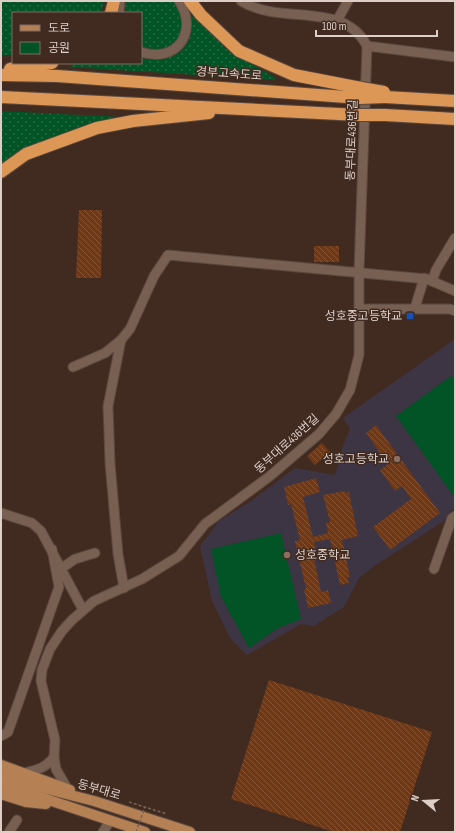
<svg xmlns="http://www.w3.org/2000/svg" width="456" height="833" viewBox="0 0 456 833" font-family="'Sofia Sans Condensed','Noto Sans KR',sans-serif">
<defs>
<pattern id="grass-dots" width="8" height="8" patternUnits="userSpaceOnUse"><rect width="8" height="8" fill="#025325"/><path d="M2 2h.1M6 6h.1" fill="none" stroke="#266b43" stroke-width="1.8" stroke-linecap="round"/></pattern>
<pattern id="building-back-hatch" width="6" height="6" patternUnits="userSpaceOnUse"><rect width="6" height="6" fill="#703815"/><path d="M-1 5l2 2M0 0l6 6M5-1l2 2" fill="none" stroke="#845436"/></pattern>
</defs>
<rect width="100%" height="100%" fill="#412b20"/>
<path fill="#3d3444" d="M455,339v169l-5,3 -3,8 -71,46 -17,13 -15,29 -30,19 -13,-2 -54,31 -17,-17 -18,-37 -12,-55 19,-25 32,-20 44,-33 40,7 9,-32 6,-14 -7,-11z"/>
<g fill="url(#grass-dots)">
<path d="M1,1h103l-3,12h-88v42h-12z"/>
<path d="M125,1h49c4,7 8,15 8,23 -1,23 -23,31 -41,23v-34h-16z"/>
<path d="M192,16l35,34 49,28 -2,2 -205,-13 7,-4h65v-6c32,11 49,-12 51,-41z"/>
<path d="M1,111l121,6 -37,8 -40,15 -44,24z"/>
</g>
<g fill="#025325">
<path d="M451,376l4,6v116l-59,-82z"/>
<path d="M281,533l20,86 -23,9 -29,20 -28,-51 -10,-48z"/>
</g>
<g fill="url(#building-back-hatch)">
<path d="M79,210h23l-1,68h-25z"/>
<rect x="314" y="246" width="25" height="16"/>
<path d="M376,425l64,88 -50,37 -17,-23 38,-28 -9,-13 -7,5 -15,-21 8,-6 -22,-31z"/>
<path d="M322,443l8,9 -15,13 -8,-9z"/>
<path d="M316,478l4,14 -17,5 10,40 15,-4 -2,-10 4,-1 -7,-27 22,-4 1,2 3,-1 9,44 -16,4 8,37h-3l2,6 -9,2 -10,-46 -16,3 2,6 -4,1 9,43 7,-2 3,13 -23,5 -4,-18 2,-1 -11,-48 5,-1 -9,-36 -3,1 -4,-18z"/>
<path d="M269,680l163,52 -32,100h-66l-103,-33z"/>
</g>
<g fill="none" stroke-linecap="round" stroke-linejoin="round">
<g stroke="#5a483e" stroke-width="11">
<g id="minor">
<path d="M119,13l1,-12"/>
<path d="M339,17l9,-16"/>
<path d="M367,46l88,11"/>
<path d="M141,52c36,12 58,-21 38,-51"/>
<path d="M432,281l4,-11 19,-32"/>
<path d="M415,308l9,-30"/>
<path d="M359,309h91l5,2"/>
<path d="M121,340l-13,66 2,57 8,91 6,34"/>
<path d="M73,367l32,-14 16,-13 9,-11 24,-53 14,-21 259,24 28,12"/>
<path d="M1,513l31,10 9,8 42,79"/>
<path d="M62,568l13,-9 20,-6"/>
<path d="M434,569l18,-51 3,-2"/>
<path d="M1,736l7,-4 51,-145 -7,-38"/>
<path d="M54,757l1,-17 -14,-59 1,-11 8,-21 12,-18 10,-11 22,-19 48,-22 37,-23 26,-32 65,-48 49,-42 17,-20 14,-24 9,-35v-84l8,-225c-23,-46 -86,-20 -126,-45"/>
<path d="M24,773c13,-3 22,-5 30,-16l2,12 11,19"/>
<path d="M9,832l8,-12"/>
<path d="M103,832l7,-11"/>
</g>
</g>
<g stroke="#5a483e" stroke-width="12">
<g id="major">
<path d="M1,765l69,25"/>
<path d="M1,775l42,13 51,13 96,31"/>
<path d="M1,784l144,48"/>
<path d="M1,794l25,8 20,2"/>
</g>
</g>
<g stroke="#5a483e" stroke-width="14">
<g id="highway">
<path d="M190,1l11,14 38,36 55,24 67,13"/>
<path d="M111,13l3,-12"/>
<path d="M10,69l42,-6"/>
<path d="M1,75l56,1 303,22"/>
<path d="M1,97l358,18"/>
<path d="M385,97l70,4"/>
<path d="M385,115l70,4"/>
<path d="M1,172l25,-18 71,-26 36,-7 76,-8"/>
</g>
</g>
<path stroke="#76635a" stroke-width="1.5" stroke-dasharray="3 2" stroke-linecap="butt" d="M129,802l38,12"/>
<use href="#minor" stroke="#775f52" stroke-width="9"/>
<use href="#major" stroke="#b48054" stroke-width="10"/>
<use href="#highway" stroke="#dc9655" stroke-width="12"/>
<g stroke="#5a483e" stroke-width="14" stroke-linecap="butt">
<g id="highway-bridge">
<path d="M361,88l23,4"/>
<path d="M360,98l25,-1"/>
<path d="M359,115h26"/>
</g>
</g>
<path stroke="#76635a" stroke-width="1.5" stroke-dasharray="3 2" stroke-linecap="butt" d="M136,832l9,-25"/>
<use href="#highway-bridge" stroke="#dc9655" stroke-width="12"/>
</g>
<rect fill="#1a4fb4" stroke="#412b20" stroke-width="1.5" x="406" y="312" width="8" height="8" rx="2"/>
<g fill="#8d6e63" stroke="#412b20" stroke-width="1.5">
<circle cx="397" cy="459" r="4"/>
<circle cx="287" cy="555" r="4"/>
</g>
<g text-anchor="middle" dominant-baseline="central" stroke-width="3" stroke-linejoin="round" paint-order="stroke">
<g font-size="12" fill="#ddcfc8" stroke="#412b20">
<text transform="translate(229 74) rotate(4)">경부고속도로</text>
<text transform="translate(352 140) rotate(-88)">동부대로436번길</text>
<text transform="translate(287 444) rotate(-42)">동부대로436번길</text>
<text transform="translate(99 790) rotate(16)">동부대로</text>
</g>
<g font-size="12" fill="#ddcfc8" stroke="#412b20" text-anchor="end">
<text x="402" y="316">성호중고등학교</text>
<text x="389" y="459">성호고등학교</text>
<text x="295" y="555" text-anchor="start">성호중학교</text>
</g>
</g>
<rect width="456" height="833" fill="none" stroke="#ddcfc8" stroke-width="4"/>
<rect x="12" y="12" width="130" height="52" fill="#412b20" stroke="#7f6d63"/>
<rect x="20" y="25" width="20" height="6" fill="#b48054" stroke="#7f6d63"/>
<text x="48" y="32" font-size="12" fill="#ddcfc8">도로</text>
<rect x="20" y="42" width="20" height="12" fill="#025325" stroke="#7f6d63"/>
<text x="48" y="52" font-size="12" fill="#ddcfc8">공원</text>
<g transform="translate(424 801) rotate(288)" stroke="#412b20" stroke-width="3" paint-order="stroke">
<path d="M0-3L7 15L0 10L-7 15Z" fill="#ddcfc8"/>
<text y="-6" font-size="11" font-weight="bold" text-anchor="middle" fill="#ddcfc8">N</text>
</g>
<path d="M316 30v6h121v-6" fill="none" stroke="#ddcfc8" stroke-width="2"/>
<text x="322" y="30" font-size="12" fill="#ddcfc8" stroke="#412b20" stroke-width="3" paint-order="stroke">100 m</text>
</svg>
